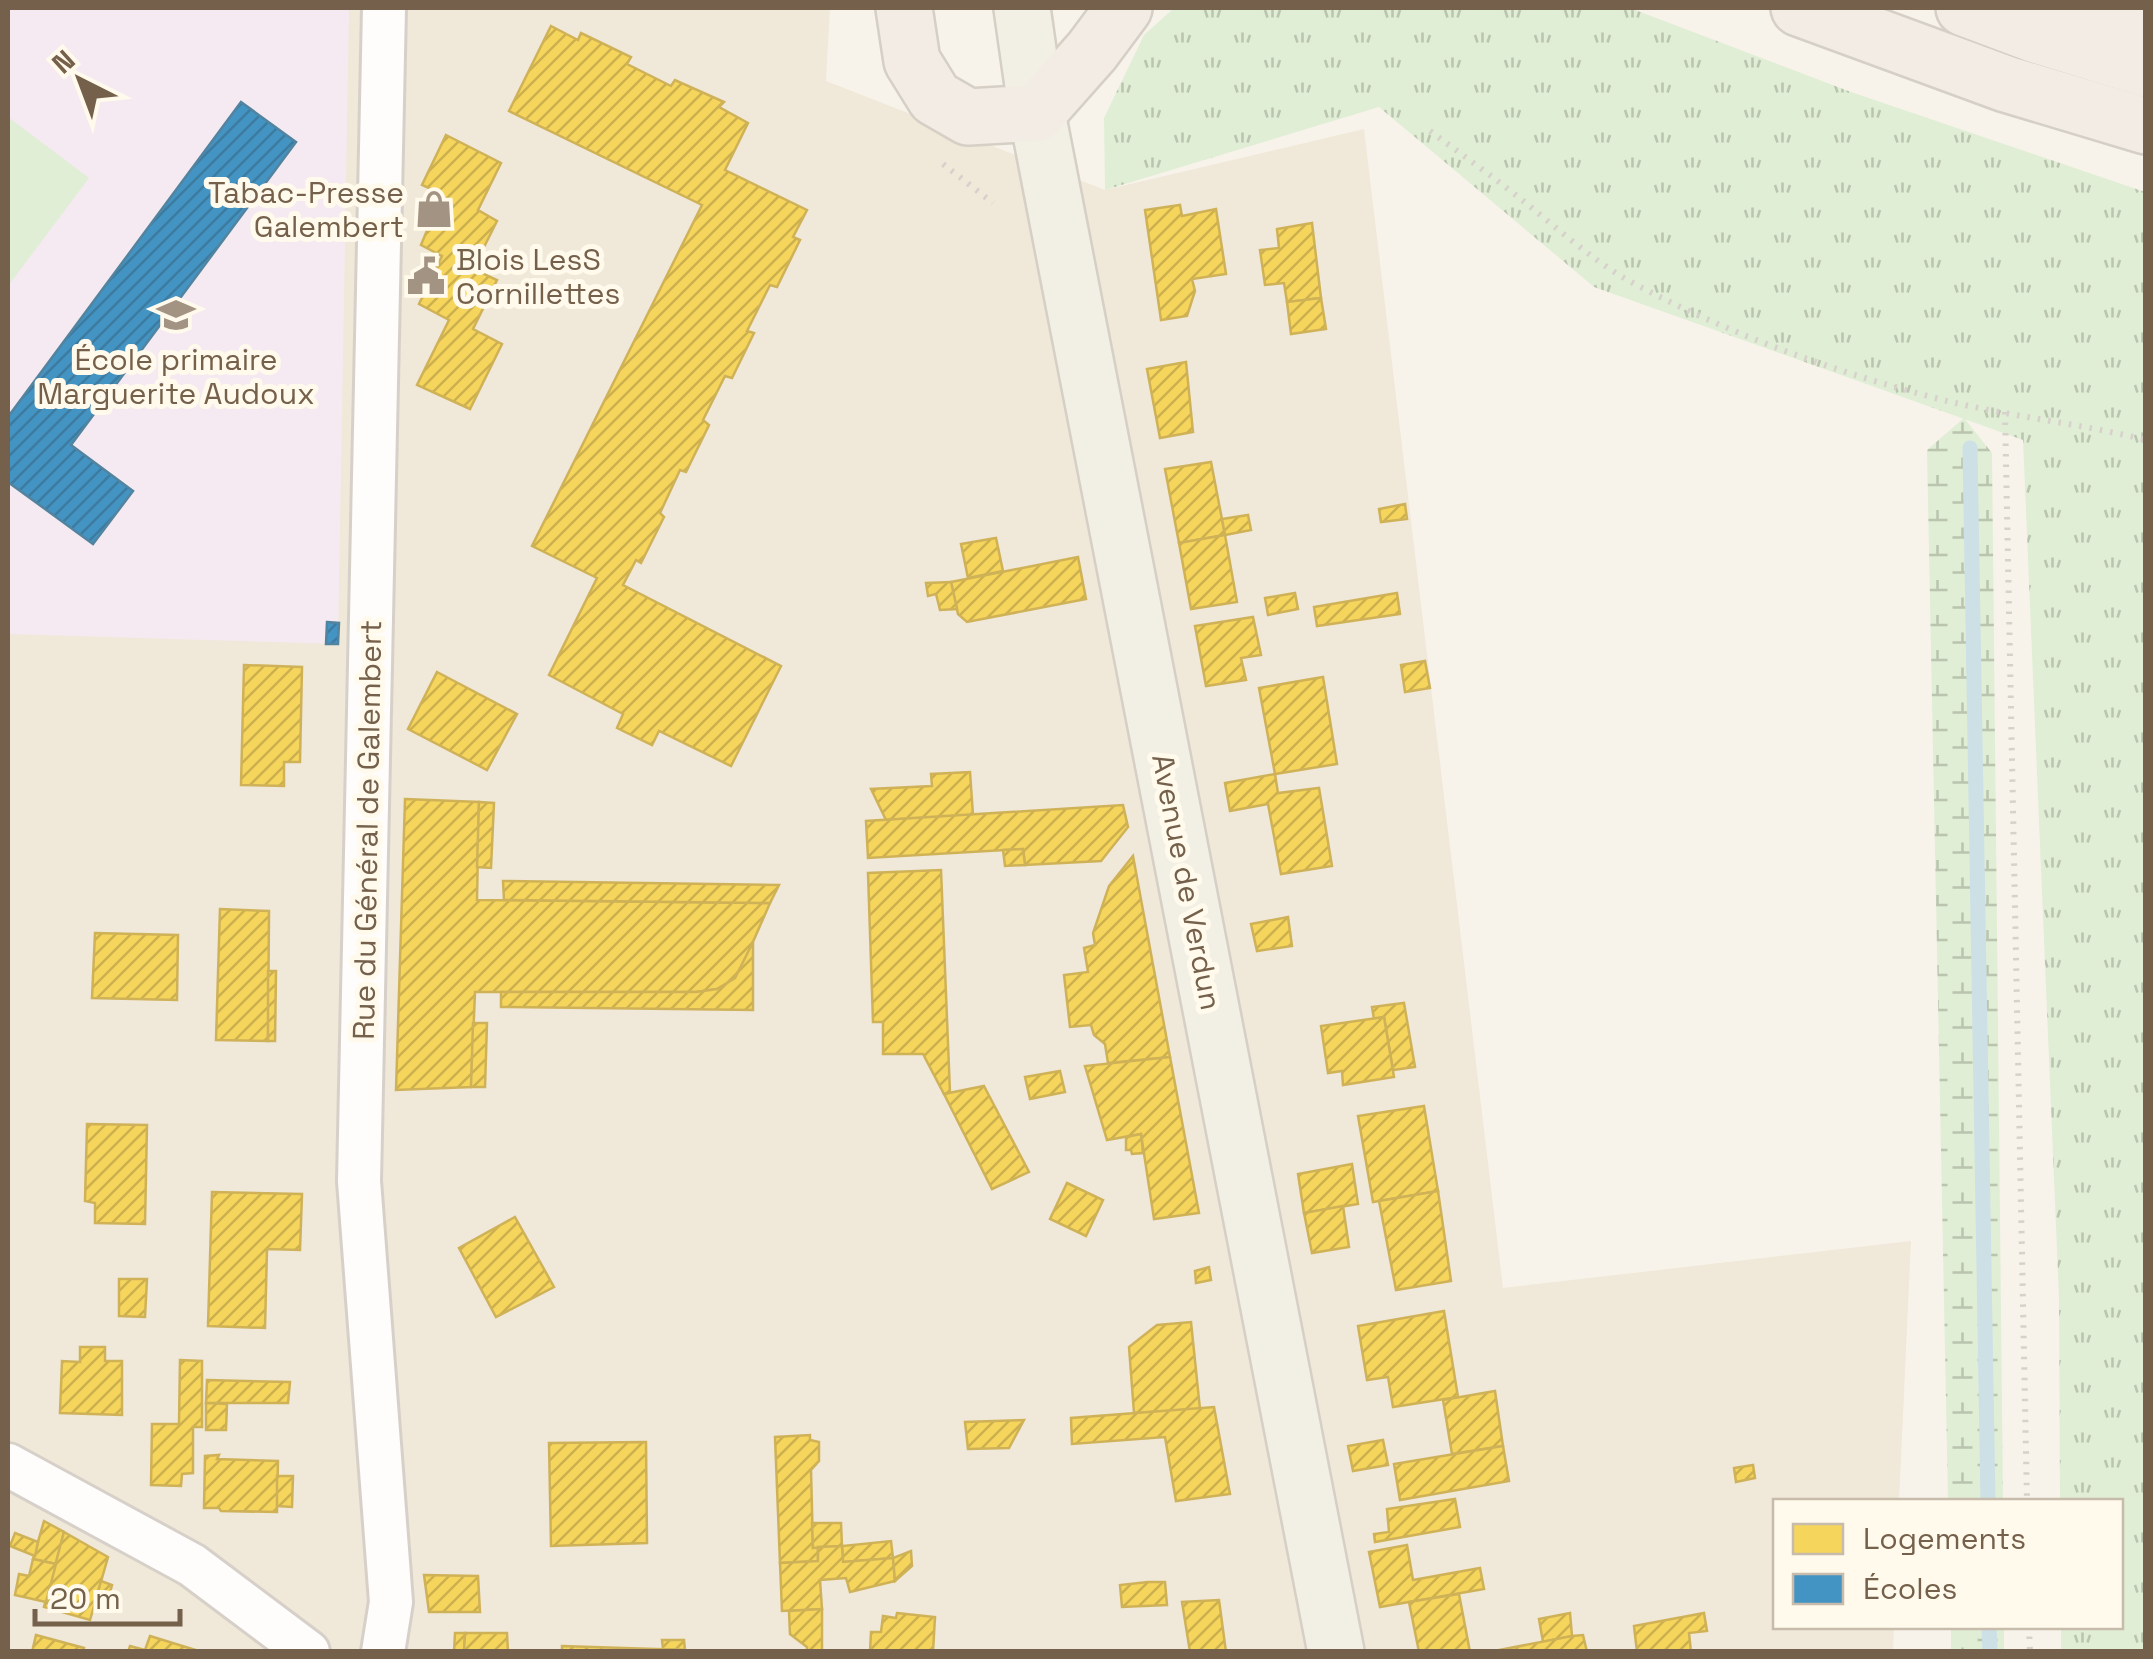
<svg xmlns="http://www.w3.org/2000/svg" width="2153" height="1659" viewBox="0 0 2153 1659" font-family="'Space Grotesk',sans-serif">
<defs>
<pattern id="grass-tufts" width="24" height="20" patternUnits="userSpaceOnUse" patternTransform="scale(2.5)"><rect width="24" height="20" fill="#e0eed5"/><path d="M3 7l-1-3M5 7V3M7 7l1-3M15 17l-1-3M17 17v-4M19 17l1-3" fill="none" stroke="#bac4af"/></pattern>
<pattern id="wetland-marsh" width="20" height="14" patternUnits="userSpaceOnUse" patternTransform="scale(2.5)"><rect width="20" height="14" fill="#e0eed5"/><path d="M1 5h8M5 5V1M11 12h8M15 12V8" fill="none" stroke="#bac4af"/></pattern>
<pattern id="homes-hatch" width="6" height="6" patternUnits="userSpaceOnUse" patternTransform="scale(2.5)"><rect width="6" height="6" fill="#f6d55c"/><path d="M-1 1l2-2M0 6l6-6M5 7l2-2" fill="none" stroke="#ccb04e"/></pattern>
<pattern id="schools-hatch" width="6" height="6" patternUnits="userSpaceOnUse" patternTransform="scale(2.5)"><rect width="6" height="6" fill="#4393c3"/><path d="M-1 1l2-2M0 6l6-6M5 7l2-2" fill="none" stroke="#3d7ba0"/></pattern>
</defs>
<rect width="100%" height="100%" fill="#f7f3ea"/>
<path fill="#f0e8d8" d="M8,8h822l-4,73 279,109 259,-61 139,1159 408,-47 -12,260 -123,1v124l118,1 -1,24 -1885,1z"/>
<path fill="#f5eaf2" d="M8,8h341l-11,636 -330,-10z"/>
<path fill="url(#grass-tufts)" d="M1174,8h456l221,84 294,100v1459h-84v-24l59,-1v-124l-60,-1 -1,-204 -36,-857 -429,-153 -215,-180 -274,83 -1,-72 40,-83z"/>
<g fill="url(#wetland-marsh)">
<path d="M1964,418l28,35 11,1049 -55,-1 -21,-1051z"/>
<rect x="1951" y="1627" width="53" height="24"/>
</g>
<path fill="#e0eed5" d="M8,117l81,61 -81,108z"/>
<g fill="url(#homes-hatch)" stroke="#cfb257" stroke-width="2.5">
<path d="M551,26l27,14 3,-7 50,24 -4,7 44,22 4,-6 49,22 -5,5 29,16 -23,47 82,40 -14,27 7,3 -23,47 -7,-2 -23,46 7,2 -22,45 -7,-2 -22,44 6,5 -23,47 -6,-2 -20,43 4,4 -23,46 -5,-3 -13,25 158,81 -50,100 -72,-35 -7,14 -35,-17 6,-14 -74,-39 48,-97 -65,-32 170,-341 -193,-94z"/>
<path d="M446,135l55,28 -23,47 19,11 -24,48 24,11 -24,49 29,15 -32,65 -53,-24 32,-65 -30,-16 23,-48 -21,-11 21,-51 -20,-9z"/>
<path d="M1180,205l2,11 34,-7 10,65 -34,5 3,12 -8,25 -26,4 -16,-110z"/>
<path d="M1312,223l9,75 -34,4 -3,-19 -19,2 -5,-35 19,-2 -2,-19z"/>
<path d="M1321,298l5,31 -35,5 -4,-32z"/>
<path d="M1186,362l7,70 -33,6 -13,-69z"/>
<path d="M1211,462l14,73 -46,8 -14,-74z"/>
<path d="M1405,504l2,15 -26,3 -2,-13z"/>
<path d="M1248,515l3,15 -26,5 -3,-16z"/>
<path d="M1225,535l12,67 -46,7 -12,-66z"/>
<path d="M996,538l7,33 -35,7 -7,-34z"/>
<path d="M1078,557l8,42 -119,23 -9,-8 -7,-32z"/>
<path d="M951,582l6,27 -17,1 -4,-16 -8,2 -2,-13z"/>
<path d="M1295,593l3,16 -30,6 -3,-17z"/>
<path d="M1397,593l3,21 -83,12 -3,-19z"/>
<path d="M1253,617l8,38 -20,3 5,22 -40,6 -11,-60z"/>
<path d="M1425,661l5,27 -25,4 -4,-27z"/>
<path d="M244,665l58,2 -2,95h-16v24l-43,-1z"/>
<path d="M437,672l80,42 -30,56 -79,-41z"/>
<path d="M1323,677l14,87 -62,10 -16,-86z"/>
<path d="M970,772l3,43 -87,5 -15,-31 61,-3 -1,-12z"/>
<path d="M1275,774l3,19 41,-5 13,78 -51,8 -13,-70 -38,7 -5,-28z"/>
<path d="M405,799l74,3 -2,98 293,3 -28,64 -13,16 -12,6 -21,3h-221l-4,95 -75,3z"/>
<path d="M479,802l15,1 -3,65 -14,-1z"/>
<path d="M1123,805l5,22 -27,34 -76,4 -2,-16 -155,9 -2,-37z"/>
<path d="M1023,849l2,16 -20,1 -2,-16z"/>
<path d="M1133,856l37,201 -62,6 -3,-19 -11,-9 -3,-10 -21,2 -6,-52 24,-3 -4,-24 11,-3 -2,-12 16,-47z"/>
<path d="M941,870l9,223 -6,1 -21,-40h-40v-32h-10l-5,-149z"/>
<path d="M503,881l276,4 -9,18 -266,-3z"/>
<path d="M220,909l49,2 -1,130 -52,-1z"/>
<path d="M1288,917l4,29 -35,5 -6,-27z"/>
<path d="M95,933l83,2 -1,65 -85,-2z"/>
<path d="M753,942v68l-252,-3v-15h195l21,-3 18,-11z"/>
<path d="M268,971h8l-1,70h-7z"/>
<path d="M1404,1003l11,64 -22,3 -9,-53 -10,2 -2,-12z"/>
<path d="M1384,1017l10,60 -51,8 -1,-14 -14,2 -7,-47z"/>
<path d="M473,1023h14l-2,64h-14z"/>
<path d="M1170,1057l29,156 -45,6 -13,-85 -34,6 -22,-74z"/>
<path d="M1060,1071l5,21 -35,7 -5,-22z"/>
<path d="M984,1086l45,86 -37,17 -48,-95z"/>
<path d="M1424,1106l14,85 -65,11 -15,-86z"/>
<path d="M87,1124l60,1 -2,99 -50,-1v-20l-10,-2z"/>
<path d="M1141,1134l2,19 -11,1 -1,-4h-5v-13z"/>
<path d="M1352,1164l6,40 -54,9 -6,-39z"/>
<path d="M1067,1183l36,17 -17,36 -36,-17z"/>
<path d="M1438,1191l13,90 -55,9 -17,-89z"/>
<path d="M212,1192l90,2 -2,56 -33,-1 -2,79 -57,-2z"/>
<path d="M1343,1206l6,41 -37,6 -8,-40z"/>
<path d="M515,1217l39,70 -58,30 -37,-69z"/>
<path d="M1209,1267l2,13 -15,3 -1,-12z"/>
<path d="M119,1279h28l-2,38 -26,-1z"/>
<path d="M1444,1311l14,86 -65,10 -5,-30 -21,3 -9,-54z"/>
<path d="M1191,1322l9,87 -66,4 -5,-66 28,-22z"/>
<path d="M80,1347h25v14h17v54l-62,-2 2,-52 18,1z"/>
<path d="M180,1360l22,1v66h-9v46l-11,1 -1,12 -30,-1 1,-61h27z"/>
<path d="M207,1380l83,2 -2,21h-82z"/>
<path d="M1495,1391l8,55 -51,8 -9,-54z"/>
<path d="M206,1403l21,1 -1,26h-20z"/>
<path d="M1214,1407l16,87 -54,7 -11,-64 -93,7 -1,-26z"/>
<path d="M1024,1420l-15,28 -41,1 -3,-27z"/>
<path d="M810,1435v5l9,2v19l-8,9 2,78 5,-1v14l-38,2 -5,-126z"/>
<path d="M1383,1440l5,25 -35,6 -5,-25z"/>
<path d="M646,1442l1,101 -96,3 -2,-103z"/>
<path d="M1503,1446l6,35 -109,19 -6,-36z"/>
<path d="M219,1455l-2,4 61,2 -1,51 -56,-1 -2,-3h-15l1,-52z"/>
<path d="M1753,1465l2,13 -19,4 -2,-14z"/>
<path d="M277,1476h16l-1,31 -15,-1z"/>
<path d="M1455,1499l5,28 -85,15 -1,-8 15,-2 -2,-23z"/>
<path d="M44,1521l20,11 -8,32 -23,-5z"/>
<path d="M812,1523h29l1,23 -29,2z"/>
<path d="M64,1532l44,25 -18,63 -46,-13z"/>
<path d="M15,1533l23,9 -3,14 -25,-10z"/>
<path d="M891,1541l2,17 -50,4 -1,-16z"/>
<path d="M1407,1545l6,35 67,-12 4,21 -104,18 -11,-55z"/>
<path d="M842,1546l1,16 50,-4 2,23 -45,11 -4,-14 -26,2 2,29 -40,2 -2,-48 38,-2v-14z"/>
<path d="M911,1551l1,15 -17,15 -2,-23z"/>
<path d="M33,1559l23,5 -10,38 -31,-7 4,-21 10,2z"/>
<path d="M424,1575l54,1 2,36h-51z"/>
<path d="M101,1581l11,4 -4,15 -11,-4z"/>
<path d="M1148,1582h17l2,23 -45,2 -2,-22z"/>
<path d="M1459,1594l11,58h-51l-10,-50z"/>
<path d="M1219,1600l7,52h-36l-8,-50z"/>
<path d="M822,1609v43h-15v-5l-17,-13 -1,-23z"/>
<path d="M897,1613l38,4 -2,35h-63l1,-20h10l2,-16 13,2z"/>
<path d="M1570,1613l2,23 -29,6 -4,-23z"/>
<path d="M1704,1613l3,18 -18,2 2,19h-54l-3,-26z"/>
<path d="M455,1633h10l-1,19h-10z"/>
<path d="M465,1633h42l1,19h-44z"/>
<path d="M36,1635l48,13 -1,4h-51z"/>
<path d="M1583,1635l4,17h-98l83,-16z"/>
<path d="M150,1636l52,16h-74l2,-6 15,4z"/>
<path d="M662,1640h22l1,10 -22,-1z"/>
<path d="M562,1646l123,4v2h-123z"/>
</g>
<g fill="url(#schools-hatch)" stroke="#52849f" stroke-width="2.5">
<path d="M241,102l55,40 -225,303 62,46 -40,53 -85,-62v-65z"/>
<path d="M327,622l12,1 -1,21h-12z"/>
</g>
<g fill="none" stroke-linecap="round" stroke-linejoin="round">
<g stroke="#cce0e6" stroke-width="15">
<path d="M1970,448l18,1054"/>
<path d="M1989,1626l1,26"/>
</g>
<g stroke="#d6d0c9" stroke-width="48">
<g id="minor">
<path d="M8,1465l184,100 116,87"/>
<path d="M383,1652l8,-50 -32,-421 25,-1173"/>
</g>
</g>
<g stroke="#d5cfc6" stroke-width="60">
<path id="primary" d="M1022,8l15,105 299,1539"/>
</g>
<g stroke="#d5cfc6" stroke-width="60">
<g id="trunk">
<path d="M904,8l8,53 23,37 33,19 69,-4 55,-62 32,-43"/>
<path d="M1799,8l207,76 140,42"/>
<path d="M1964,8l72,27 110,34"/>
<path d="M2071,8l75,16"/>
</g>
</g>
<g stroke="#d7d1cb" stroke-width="6" stroke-dasharray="2.5 8" stroke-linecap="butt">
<path d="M1430,131c31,23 62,45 92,69 35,28 70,60 109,82 101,54 209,92 320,120 64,15 131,22 195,38"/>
<path d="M943,164l50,39"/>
<path d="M2005,412l22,1090"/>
<path d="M2029,1626l1,26"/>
</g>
<use href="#minor" stroke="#fefdfc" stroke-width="42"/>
<use href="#primary" stroke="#f2efe5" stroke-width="55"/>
<use href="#trunk" stroke="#f2ece4" stroke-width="55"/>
</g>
<defs>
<g id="shop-bare" transform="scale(3)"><path d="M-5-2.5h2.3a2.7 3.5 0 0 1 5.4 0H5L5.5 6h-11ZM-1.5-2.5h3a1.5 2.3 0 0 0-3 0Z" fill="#a29383" stroke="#fffaeb" stroke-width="2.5" paint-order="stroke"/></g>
<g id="civic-bare" transform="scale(3)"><path d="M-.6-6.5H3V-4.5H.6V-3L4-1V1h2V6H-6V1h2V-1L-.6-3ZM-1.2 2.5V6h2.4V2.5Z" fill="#a29383" stroke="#fffaeb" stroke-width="2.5" paint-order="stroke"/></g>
<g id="school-bare" transform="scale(3)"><path d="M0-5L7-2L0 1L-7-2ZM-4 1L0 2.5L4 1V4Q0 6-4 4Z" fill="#a29383" stroke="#fffaeb" stroke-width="2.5" paint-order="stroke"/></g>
</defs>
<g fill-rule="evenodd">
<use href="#shop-bare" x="434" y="209"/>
<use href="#civic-bare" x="426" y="276"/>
<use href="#school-bare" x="176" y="315"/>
</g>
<g text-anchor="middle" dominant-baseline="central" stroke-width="10" stroke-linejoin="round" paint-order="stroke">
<g font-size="30" fill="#74604b" stroke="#fffaeb" text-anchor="end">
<text x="404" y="192">Tabac-Presse<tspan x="404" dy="34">Galembert</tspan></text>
<text x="456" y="259" text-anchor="start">Blois LesS<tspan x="456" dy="34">Cornillettes</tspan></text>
<text x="176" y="359" text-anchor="middle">École primaire<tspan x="176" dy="34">Marguerite Audoux</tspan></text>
</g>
<g font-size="30" fill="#74604b" stroke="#fffaeb">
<text transform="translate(367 830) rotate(-89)">Rue du Général de Galembert</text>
<text transform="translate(1187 882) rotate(79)">Avenue de Verdun</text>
</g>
</g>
<rect width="2153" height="1659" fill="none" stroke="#74604b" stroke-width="20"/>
<rect x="1773" y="1499" width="350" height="130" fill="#fffaeb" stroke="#c7bcab" stroke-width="2.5"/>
<rect x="1793" y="1524" width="50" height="30" fill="#f6d55c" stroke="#c7bcab" stroke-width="2.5"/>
<text x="1863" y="1549" font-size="30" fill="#74604b">Logements</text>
<rect x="1793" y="1574" width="50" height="30" fill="#4393c3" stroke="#c7bcab" stroke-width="2.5"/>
<text x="1863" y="1599" font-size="30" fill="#74604b">Écoles</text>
<g transform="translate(80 80) rotate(318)" stroke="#fffaeb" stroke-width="8" paint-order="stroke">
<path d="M0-8L18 38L0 25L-18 38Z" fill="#74604b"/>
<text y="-15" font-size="28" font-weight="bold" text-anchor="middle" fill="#74604b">N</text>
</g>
<path d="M35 1609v15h145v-15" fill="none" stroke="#74604b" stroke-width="5"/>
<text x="50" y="1609" font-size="30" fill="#74604b" stroke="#fffaeb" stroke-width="8" paint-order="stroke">20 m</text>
</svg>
